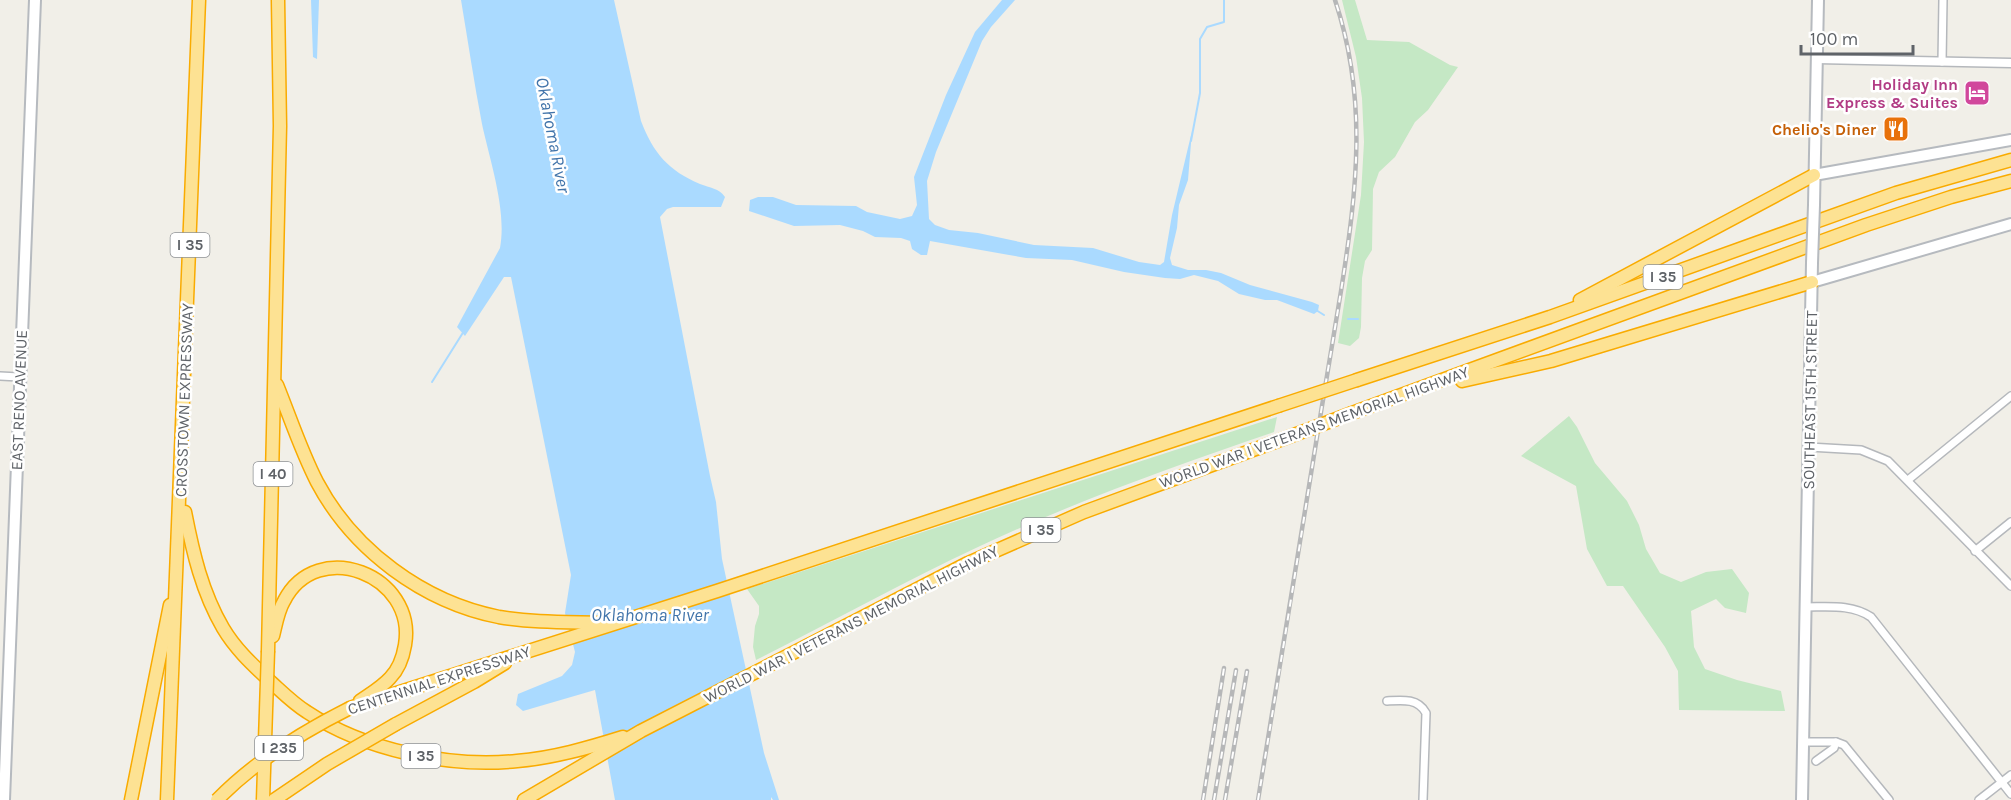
<svg xmlns="http://www.w3.org/2000/svg" width="2011" height="800" viewBox="0 0 2011 800" font-family="Karla,sans-serif">
<rect width="100%" height="100%" fill="#f1efe8"/>
<g fill="#c5e8c5">
<path d="M1342,0h13l12,40 42,2 41,23 8,2 -30,43 -13,12 -20,35 -16,15 -6,17 -1,61 -7,11 -3,17 -1,49 -2,11 -9,8 -12,-3 23,-148 3,-53 -2,-44 -6,-41z"/>
<path d="M1569,416l8,11 18,36 32,38 12,24 7,24 14,24 21,9 25,-10 26,-3 17,24 -3,20 -21,-5 -9,-9 -25,12 3,36 11,22 32,11 44,11 4,20 -106,-1 -1,-39 -13,-24 -42,-61h-16l-20,-37 -11,-63 -55,-30z"/>
<path d="M1277,417l-3,15c-100,34 -200,70 -296,115 -75,35 -148,76 -222,113l-3,-13 2,-21 4,-12v-8l-12,-17z"/>
</g>
<g fill="#aadaff">
<path d="M311,0h8l-2,59 -4,-2z"/>
<path d="M461,0h153l27,121c12,32 28,50 59,63 10,4 19,4 25,13l-4,10h-48l-6,2 -7,8 50,259 6,26 6,57 42,194 15,47h-6l-2,-3v3h-156l-20,-110 -72,21 -7,-6 2,-11 44,-18 10,-11 3,-13 -10,-39 6,-38 -60,-298h-7l-39,59 -8,-9 43,-79c7,-37 -10,-87 -18,-124 -8,-41 -14,-83 -21,-124z"/>
<path d="M1002,0h13l-24,27 -9,14 -46,111 -9,29 2,38 6,6 14,5 29,3 56,12 59,3 46,14 21,3 4,-3 8,-47 20,-84 -4,49 -9,25 -2,23 -7,30 2,7 16,5h18l15,3 29,12 62,17 7,3 -1,6 -4,3 -37,-14h-12l-26,-6 -21,-13 -24,-6 -14,4 -15,-1 -41,-6 -52,-12 -46,-2 -96,-17 -3,14h-6l-9,-6 -2,-8 -9,-3 -26,-1 -12,-6 -23,-6 -46,1 -45,-15 1,-11 8,-3h15l23,8 60,1 11,6 33,7 12,-3 5,-11 -3,-28 32,-82 29,-63z"/>
</g>
<g fill="none" stroke-linecap="round" stroke-linejoin="round">
<g stroke="#aadaff" stroke-width="2">
<path d="M1191,141l9,-48v-54l7,-12 17,-5v-22"/>
<path d="M1316,310l8,5"/>
<path d="M1348,319h10"/>
<path d="M432,382l32,-51"/>
</g>
<g stroke="#b5b8bc" stroke-width="10">
<g id="minor">
<path d="M1942,62l1,-62"/>
<path d="M0,376l19,1"/>
<path d="M1809,447l52,3 27,11 123,125"/>
<path d="M1908,480l103,-84"/>
<path d="M1975,551l36,-29"/>
<path d="M1806,607c22,0 46,-3 65,10l140,177"/>
<path d="M1387,701c15,-1 31,-3 39,12l-3,87"/>
<path d="M1803,742h33l8,3 45,55"/>
<path d="M1816,761l18,-13 2,-6"/>
<path d="M1979,800l32,-25"/>
</g>
</g>
<g stroke="#b5b8bc" stroke-width="11">
<path id="tertiary" d="M1817,59l194,4"/>
</g>
<g stroke="#b6babf" stroke-width="14">
<g id="secondary">
<path d="M1814,175l197,-35"/>
<path d="M1814,205l4,-205"/>
<path d="M1812,282l199,-58"/>
<path d="M4,800l31,-800"/>
<path d="M1802,800l10,-537"/>
</g>
</g>
<g stroke="#f9ab00" stroke-width="15">
<g id="motorway">
<path d="M1580,300l234,-125"/>
<path d="M1357,380l193,-63 346,-124 115,-33"/>
<path d="M1462,381l89,-20 261,-79"/>
<path d="M277,385c13,32 24,66 40,97 36,68 106,120 182,135 35,6 70,5 105,6"/>
<path d="M1352,413l514,-188 85,-28 60,-16"/>
<path d="M185,512c8,41 17,80 38,116 13,22 31,38 49,55 11,10 22,21 35,29 57,38 142,56 210,49 36,-3 71,-13 106,-24"/>
<path d="M273,636c3,-12 5,-25 11,-35 33,-65 133,-26 121,44 -2,12 -7,25 -15,33 -8,9 -20,16 -30,23"/>
<path d="M268,651l12,-525 -2,-126"/>
<path d="M350,708l367,-117 561,-185"/>
<path d="M396,724l78,-42 31,-19"/>
<path d="M131,800l39,-195"/>
<path d="M167,800l32,-800"/>
<path d="M524,800l117,-69 327,-168 116,-51 226,-83"/>
</g>
</g>
<use href="#minor" stroke="#fff" stroke-width="7"/>
<use href="#tertiary" stroke="#fff" stroke-width="8"/>
<use href="#secondary" stroke="#fff" stroke-width="10"/>
<use href="#motorway" stroke="#fde293" stroke-width="12"/>
<g stroke="#b6b7b8" stroke-width="4.5">
<g id="rail">
<path d="M1203,800l21,-132"/>
<path d="M1214,800l22,-130"/>
<path d="M1225,800l22,-129"/>
<path d="M1258,800c20,-119 39,-238 58,-357 8,-51 17,-102 25,-152 16,-101 27,-192 -6,-291"/>
</g>
</g>
<use href="#rail" stroke="#fff" stroke-width="2" stroke-dasharray="7" stroke-linecap="butt"/>
<g stroke="#b6babf" stroke-width="14" stroke-linecap="butt">
<path id="secondary-bridge" d="M1812,263l2,-58"/>
</g>
<g stroke="#f9ab00" stroke-width="15" stroke-linecap="butt">
<g id="motorway-bridge">
<path d="M1278,406l79,-26"/>
<path d="M1310,429l42,-16"/>
<path d="M217,800c38,-39 85,-68 133,-92"/>
<path d="M263,800l5,-149"/>
<path d="M274,800l53,-36 69,-40"/>
</g>
</g>
<use href="#secondary-bridge" stroke="#fff" stroke-width="10"/>
<use href="#motorway-bridge" stroke="#fde293" stroke-width="12"/>
</g>
<defs>
<g id="hotel-square" transform="scale(1.35)"><rect x="-9" y="-9" width="18" height="18" rx="4" fill="#d1479c" stroke="#fff"/><path d="M-6-4.5h1.5V1H6V5H4.5V3h-9V5H-6ZM-4 0a1.8 1.8 0 1 1 3.6 0ZM.5 0V-2.5h3Q6-2.5 6 0Z" fill="#fff"/></g>
<g id="restaurant-square" transform="scale(1.35)"><rect x="-9" y="-9" width="18" height="18" rx="4" fill="#e8710a" stroke="#fff"/><path d="M-5-6h1v4h1v-4h1v4h1v-4h1v5L-1.5 .5V6h-2V.5L-5-1ZM5-6V6H3V1.5H1.5Q1.5-4 5-6Z" fill="#fff"/></g>
</defs>
<g fill-rule="evenodd">
<use href="#hotel-square" x="1977" y="93"/>
<use href="#restaurant-square" x="1896" y="129"/>
</g>
<g text-anchor="middle" dominant-baseline="central" stroke-width="5" stroke-linejoin="round" paint-order="stroke">
<g fill="#fff" stroke="#8f9295" stroke-width="1.5">
<rect x="170.5" y="233" width="39" height="24" rx="4.5"/>
<rect x="1643.5" y="265" width="39" height="24" rx="4.5"/>
<rect x="253.5" y="462" width="39" height="24" rx="4.5"/>
<rect x="1021.5" y="518" width="39" height="24" rx="4.5"/>
<rect x="255" y="736" width="48" height="24" rx="4.5"/>
<rect x="401.5" y="744" width="39" height="24" rx="4.5"/>
</g>
<g font-size="15" font-weight="bold" fill="#5f6368">
<text x="190" y="245">I 35</text>
<text x="1663" y="277">I 35</text>
<text x="273" y="474">I 40</text>
<text x="1041" y="530">I 35</text>
<text x="279" y="748">I 235</text>
<text x="421" y="756">I 35</text>
</g>
<g font-size="16" font-weight="bold" fill="#b23c85" stroke="#fff" text-anchor="end">
<text x="1958" y="84">Holiday Inn<tspan x="1958" dy="18">Express &amp; Suites</tspan></text>
</g>
<g font-size="16" font-weight="bold" fill="#c56008" stroke="#fff" text-anchor="end">
<text x="1876" y="129">Chelio's Diner</text>
</g>
<g font-size="16" fill="#5f6368" stroke="#fff">
<text transform="translate(19 400) rotate(-88)">EAST RENO AVENUE</text>
<text transform="translate(184 400) rotate(-88)">CROSSTOWN EXPRESSWAY</text>
<text transform="translate(1810 400) rotate(-89)">SOUTHEAST 15TH STREET</text>
<text transform="translate(1314 427) rotate(-20)">WORLD WAR I VETERANS MEMORIAL HIGHWAY</text>
<text transform="translate(851 624) rotate(-27)">WORLD WAR I VETERANS MEMORIAL HIGHWAY</text>
<text transform="translate(439 680) rotate(-18)">CENTENNIAL EXPRESSWAY</text>
</g>
<g font-size="18" font-style="italic" fill="#4174aa" stroke="#fff">
<text transform="translate(553 135) rotate(79)">Oklahoma River</text>
<text x="650" y="615">Oklahoma River</text>
</g>
</g>
<path d="M1801 45v9h112v-9" fill="none" stroke="#5f6368" stroke-width="3"/>
<text x="1810" y="45" font-size="18" fill="#5f6368" stroke="#ffffff" stroke-width="4.5" paint-order="stroke">100 m</text>
</svg>
